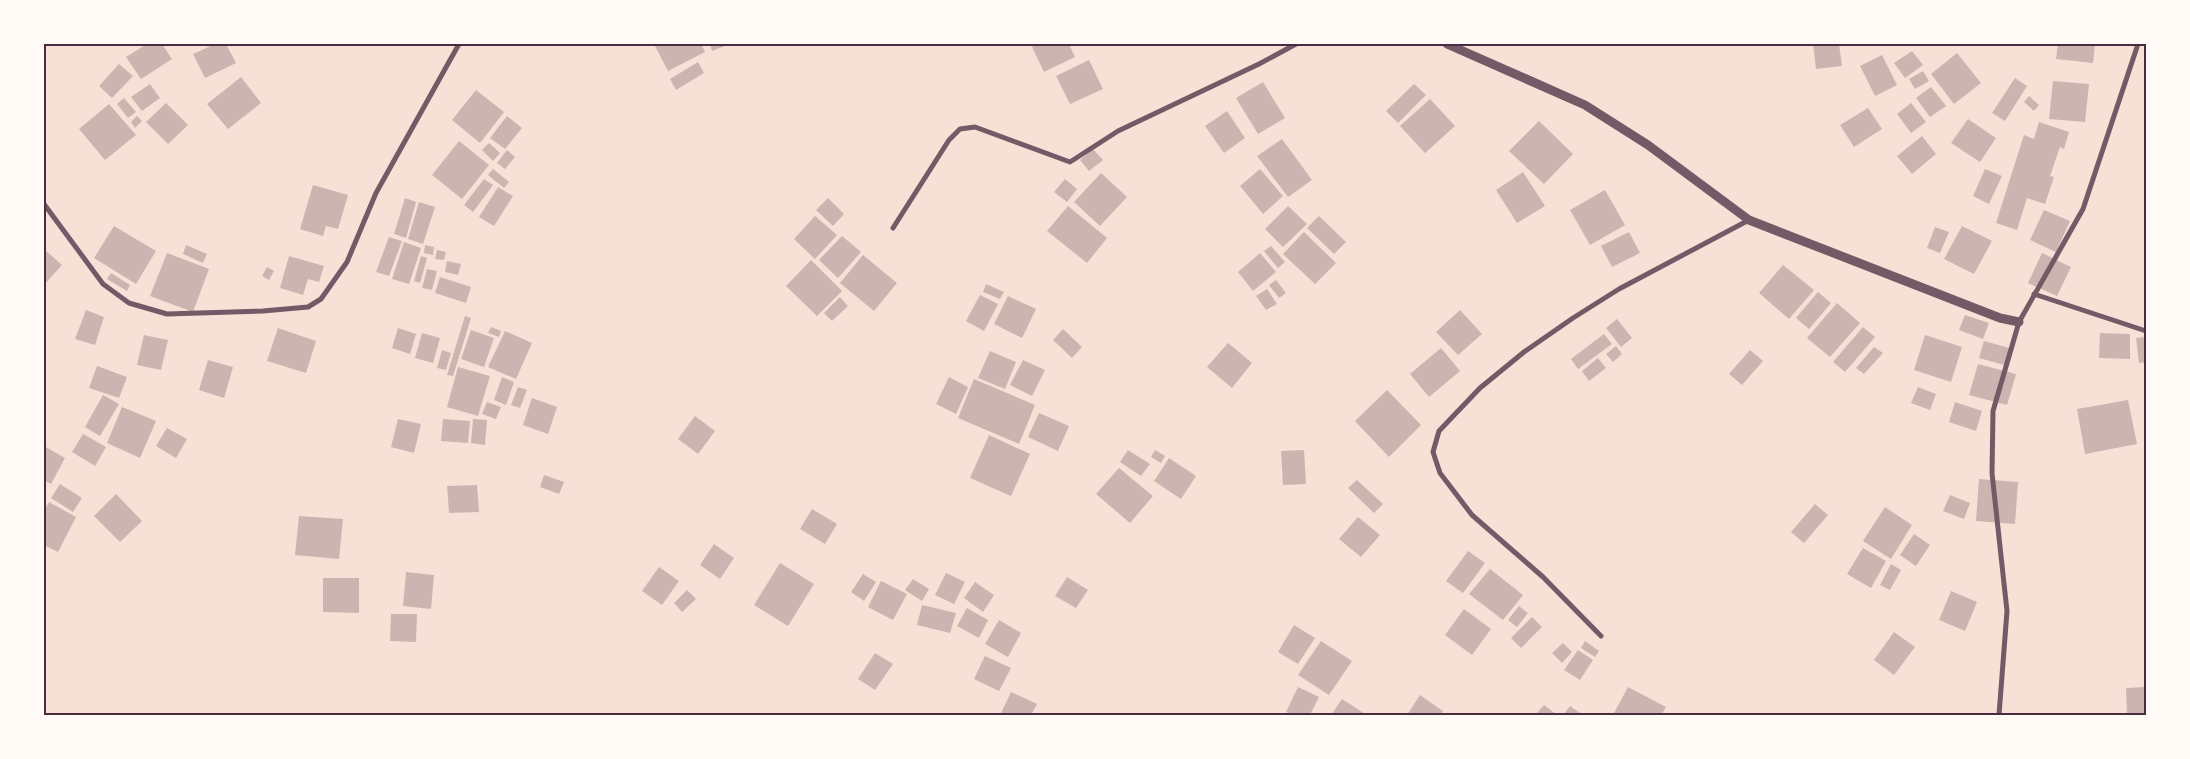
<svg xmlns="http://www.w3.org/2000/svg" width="2190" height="759" viewBox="0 0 2190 759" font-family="Inter,sans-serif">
<rect width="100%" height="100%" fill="#f7e1d7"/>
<g fill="#ccb4b1">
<path d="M147,44h15l10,15 -31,20 -15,-22z"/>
<path d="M215,44h11l10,19 -31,15 -12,-24z"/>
<path d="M654,44h47l4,8 -37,19z"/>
<path d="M710,44h20l-18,7z"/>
<path d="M1039,44h30l6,13 -31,15 -12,-25z"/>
<path d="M1813,44h26l3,22 -26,3z"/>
<path d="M2058,44h37l-2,19 -37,-4z"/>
<path d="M1912,51l11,14 -18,13 -11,-15z"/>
<path d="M1957,53l24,30 -27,21 -23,-30z"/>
<path d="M1882,55l15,30 -22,11 -15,-30z"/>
<path d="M1089,60l14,29 -33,15 -14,-28z"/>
<path d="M698,62l6,11 -28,17 -6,-11z"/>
<path d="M119,64l14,12 -21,22 -13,-12z"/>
<path d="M1923,71l6,10 -14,8 -6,-10z"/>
<path d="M241,77l20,26 -33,26 -21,-25z"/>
<path d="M2015,78l12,8 -22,35 -13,-8z"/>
<path d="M2053,81l36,3 -4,38 -36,-3z"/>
<path d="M1263,82l22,36 -27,16 -22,-36z"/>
<path d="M150,84l10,14 -18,13 -11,-14z"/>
<path d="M1414,84l12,11 -28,28 -12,-12z"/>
<path d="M1931,87l15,19 -16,11 -14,-19z"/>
<path d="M476,90l28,22 -24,31 -28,-23z"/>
<path d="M2029,96l10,9 -5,6 -10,-9z"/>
<path d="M124,98l12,14 -8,6 -11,-14z"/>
<path d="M1430,99l25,27 -30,27 -25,-27z"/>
<path d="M166,103l22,22 -20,19 -22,-22z"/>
<path d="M1911,103l15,19 -15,11 -14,-19z"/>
<path d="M109,104l27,31 -31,25 -26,-31z"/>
<path d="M1868,108l14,21 -28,18 -14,-22z"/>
<path d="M1227,111l18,27 -21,15 -19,-27z"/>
<path d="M137,116l5,5 -7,7 -4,-6z"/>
<path d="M507,116l15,12 -17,21 -15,-11z"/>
<path d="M1968,119l28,19 -16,24 -29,-19z"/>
<path d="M1539,121l34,33 -29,30 -35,-33z"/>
<path d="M2039,122l30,10 -5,17 -4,-2 -10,29 4,1 -9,27 -18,-6 -10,32 -21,-7 28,-88 10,4z"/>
<path d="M1922,136l14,18 -24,20 -15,-18z"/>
<path d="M1282,139l30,41 -24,17 -31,-41z"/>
<path d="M459,141l30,24 -27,34 -30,-24z"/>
<path d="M489,143l11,10 -7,8 -11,-11z"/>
<path d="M1093,149l10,11 -14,11 -9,-11z"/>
<path d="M507,150l8,7 -10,12 -8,-6z"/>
<path d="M493,169l16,13 -5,6 -16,-13z"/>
<path d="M1260,169l23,27 -20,18 -23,-28z"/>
<path d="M1985,169l17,7 -13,28 -16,-8z"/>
<path d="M1523,172l22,34 -28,17 -21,-33z"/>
<path d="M1101,173l26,24 -27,29 -26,-24z"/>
<path d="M484,179l9,6 -20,27 -9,-7z"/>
<path d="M1065,179l12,10 -10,13 -13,-10z"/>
<path d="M313,185l35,10 -10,34 -12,-3 -3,10 -23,-7z"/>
<path d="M498,187l15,9 -19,30 -15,-9z"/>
<path d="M1605,190l20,35 -35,20 -20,-35z"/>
<path d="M405,198l11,4 -10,36 -12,-4z"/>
<path d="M828,198l16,16 -11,12 -17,-16z"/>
<path d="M419,202l16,5 -12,37 -15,-5z"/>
<path d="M1068,206l39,32 -20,25 -40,-32z"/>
<path d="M1288,206l19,18 -24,23 -18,-18z"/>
<path d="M2044,210l26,11 -14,31 -26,-12z"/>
<path d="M815,216l22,19 -22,24 -21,-20z"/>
<path d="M1319,216l27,26 -12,12 -27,-26z"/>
<path d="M114,226l42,25 -20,33 -42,-26z"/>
<path d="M1962,226l30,15 -18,33 -30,-15z"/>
<path d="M1935,227l14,5 -9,21 -13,-5z"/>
<path d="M1304,232l32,31 -21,21 -32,-30z"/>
<path d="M1629,232l11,21 -28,14 -11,-21z"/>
<path d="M842,236l19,16 -23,26 -19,-18z"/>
<path d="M389,237l13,4 -13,35 -13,-4z"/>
<path d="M404,242l17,6 -12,36 -17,-5z"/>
<path d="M186,245l21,9 -4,9 -20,-9z"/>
<path d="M425,245l9,2 -1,8 -9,-2z"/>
<path d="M1271,246l14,16 -7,6 -14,-17z"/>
<path d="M44,249l18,16 -18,20z"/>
<path d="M437,250l9,2 -2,8 -9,-1z"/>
<path d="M167,253l42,16 -16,43 -43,-16z"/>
<path d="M1260,253l16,19 -23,19 -15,-19z"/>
<path d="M2042,253l29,14 -14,29 -29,-13z"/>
<path d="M863,255l34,28 -23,28 -34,-28z"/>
<path d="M289,256l35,10 -5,16 -11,-3 -5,16 -23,-7z"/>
<path d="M421,256l6,2 -7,25 -6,-2z"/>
<path d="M811,260l31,31 -25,25 -31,-30z"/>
<path d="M447,261l14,3 -3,11 -13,-3z"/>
<path d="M1783,265l31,25 -25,29 -30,-26z"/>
<path d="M267,267l7,4 -5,9 -7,-4z"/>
<path d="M427,269l10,2 -5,19 -10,-2z"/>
<path d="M111,273l19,12 -3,6 -20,-12z"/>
<path d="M440,277l31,10 -5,16 -31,-10z"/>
<path d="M1276,280l10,13 -7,5 -10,-13z"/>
<path d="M986,284l18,8 -4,7 -17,-7z"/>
<path d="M1267,289l10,15 -11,6 -10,-14z"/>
<path d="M1818,292l13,11 -22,26 -13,-11z"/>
<path d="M980,295l18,9 -14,27 -18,-10z"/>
<path d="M1008,296l28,13 -14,29 -28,-14z"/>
<path d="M840,297l8,9 -16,15 -8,-8z"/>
<path d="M1837,303l23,20 -30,34 -23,-19z"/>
<path d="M86,310l18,7 -9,28 -20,-6z"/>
<path d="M1460,310l22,24 -24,21 -22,-23z"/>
<path d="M1965,315l24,8 -6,16 -24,-9z"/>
<path d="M465,316l6,2 -18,58 -6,-1z"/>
<path d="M1617,319l15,19 -11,9 -15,-19z"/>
<path d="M491,327l10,4 -2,6 -11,-4z"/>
<path d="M1863,327l12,10 -30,35 -12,-10z"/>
<path d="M278,328l38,13 -10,32 -39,-12z"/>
<path d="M398,328l18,6 -6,20 -18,-6z"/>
<path d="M1063,329l19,18 -10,11 -19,-18z"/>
<path d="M471,330l23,8 -10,29 -23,-8z"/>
<path d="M505,331l27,12 -16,36 -28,-12z"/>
<path d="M422,333l18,5 -7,25 -18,-5z"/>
<path d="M2100,333l30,1v25l-31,-1z"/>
<path d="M1604,334l8,10 -34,25 -7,-10z"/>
<path d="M144,335l24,5 -7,30 -24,-5z"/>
<path d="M1925,335l37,12 -11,35 -37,-12z"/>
<path d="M2146,337v25l-7,1 -3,-25z"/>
<path d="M1984,341l29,8 -5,17 -29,-8z"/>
<path d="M1228,343l24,20 -20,25 -25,-21z"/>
<path d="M1616,346l6,8 -9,8 -7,-8z"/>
<path d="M1874,347l9,6 -19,21 -8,-6z"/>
<path d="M1441,348l19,23 -31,26 -19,-23z"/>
<path d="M442,350l9,3 -5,17 -9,-2z"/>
<path d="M1750,350l13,11 -21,24 -13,-11z"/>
<path d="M990,351l26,11 -11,27 -27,-11z"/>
<path d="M1598,358l8,10 -17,13 -7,-10z"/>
<path d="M208,360l25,7 -9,31 -25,-8z"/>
<path d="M1023,360l22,10 -13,26 -22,-11z"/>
<path d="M1978,364l38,10 -9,31 -38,-10z"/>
<path d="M97,366l30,11 -8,21 -30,-10z"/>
<path d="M458,367l32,9 -12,40 -31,-9z"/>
<path d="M502,377l12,5 -8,23 -12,-5z"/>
<path d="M949,377l19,10 -12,27 -20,-10z"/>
<path d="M974,379l61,26 -16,39 -61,-26z"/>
<path d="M518,387l9,3 -7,18 -9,-3z"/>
<path d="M1918,387l18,7 -6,16 -19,-7z"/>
<path d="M1387,390l34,35 -32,32 -34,-36z"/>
<path d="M103,395l16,9 -19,32 -15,-9z"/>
<path d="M532,398l25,9 -9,27 -25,-9z"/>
<path d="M2128,400l9,44 -52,10 -8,-45z"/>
<path d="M487,402l14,5 -5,12 -14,-5z"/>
<path d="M1955,402l27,9 -6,20 -27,-9z"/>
<path d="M122,407l34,14 -16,37 -33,-15z"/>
<path d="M1039,413l30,13 -11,25 -30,-14z"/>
<path d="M695,416l20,15 -17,23 -20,-15z"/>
<path d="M398,419l23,5 -7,29 -23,-6z"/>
<path d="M443,419l27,2 -2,22 -27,-2z"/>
<path d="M473,419l14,1 -2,25 -14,-2z"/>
<path d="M167,428l20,11 -11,19 -20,-12z"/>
<path d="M83,434l23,13 -11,19 -23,-14z"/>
<path d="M989,435l41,19 -19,42 -41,-18z"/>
<path d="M44,446l21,12 -14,26 -7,-4z"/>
<path d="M1128,450l22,14 -9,12 -21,-14z"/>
<path d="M1155,450l10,6 -4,7 -10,-6z"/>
<path d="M1304,450l2,34 -23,1 -2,-34z"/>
<path d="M1169,458l27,18 -15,23 -27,-18z"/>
<path d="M1119,468l34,28 -23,27 -34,-29z"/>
<path d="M544,475l20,7 -5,12 -19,-7z"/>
<path d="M1979,479l39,3 -3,42 -39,-3z"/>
<path d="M1357,480l26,24 -9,9 -26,-25z"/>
<path d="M60,484l22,14 -9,14 -22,-14z"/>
<path d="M477,485l2,27 -30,1 -2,-27z"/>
<path d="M116,494l26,27 -22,21 -26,-26z"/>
<path d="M1950,495l20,8 -6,16 -21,-8z"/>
<path d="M49,502l27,15 -18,35 -14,-7v-34z"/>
<path d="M1815,504l13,11 -24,28 -13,-11z"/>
<path d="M1885,507l27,18 -21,34 -28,-18z"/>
<path d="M812,509l25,15 -12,20 -25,-15z"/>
<path d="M299,516l44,3 -4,40 -44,-4z"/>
<path d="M1358,517l22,18 -19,22 -22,-18z"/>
<path d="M1914,534l16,11 -14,21 -16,-11z"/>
<path d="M714,544l20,14 -14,21 -20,-14z"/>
<path d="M1863,548l23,13 -15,27 -24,-14z"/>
<path d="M1468,551l17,12 -22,30 -17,-12z"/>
<path d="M780,563l34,21 -26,42 -34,-21z"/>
<path d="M1891,564l10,6 -11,20 -10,-5z"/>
<path d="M659,567l20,14 -17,24 -20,-14z"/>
<path d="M1490,569l33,26 -20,25 -34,-26z"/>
<path d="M406,572l28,3 -3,34 -28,-3z"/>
<path d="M946,573l19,9 -11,22 -19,-9z"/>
<path d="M863,574l13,8 -12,19 -13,-9z"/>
<path d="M1067,577l21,13 -12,18 -21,-12z"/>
<path d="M323,578h36v35l-36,-1z"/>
<path d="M913,579l16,10 -7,12 -17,-11z"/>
<path d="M881,581l26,13 -14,26 -25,-13z"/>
<path d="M975,582l19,13 -11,17 -19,-14z"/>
<path d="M687,590l9,9 -14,13 -8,-9z"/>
<path d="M1951,591l26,11 -12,29 -26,-11z"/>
<path d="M922,605l34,8 -6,20 -33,-8z"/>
<path d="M1519,606l9,7 -11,14 -9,-7z"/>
<path d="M967,608l21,12 -9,18 -22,-12z"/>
<path d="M1464,609l27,20 -19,26 -27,-20z"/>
<path d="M391,614h26l-1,28 -26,-1z"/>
<path d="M1532,617l10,10 -21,21 -10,-10z"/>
<path d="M999,620l22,13 -13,24 -23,-13z"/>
<path d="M1294,625l21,13 -17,26 -20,-12z"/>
<path d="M1894,632l21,15 -21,28 -20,-15z"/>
<path d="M1321,641l31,20 -23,34 -31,-20z"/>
<path d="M1585,641l14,10 -4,6 -14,-9z"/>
<path d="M1563,643l9,9 -10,11 -10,-10z"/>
<path d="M1578,650l15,10 -13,20 -16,-10z"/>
<path d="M875,653l18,11 -18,26 -17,-11z"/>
<path d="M985,656l26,12 -12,23 -25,-12z"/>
<path d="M1298,687l21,10 -9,18h-16l-8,-3z"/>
<path d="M1628,687l38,20 -5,8h-48z"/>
<path d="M2146,687v28h-19l-1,-27z"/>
<path d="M1011,692l26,12 -6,11h-31z"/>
<path d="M1420,695l23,16 -3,4h-33z"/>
<path d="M1342,699l25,16h-36z"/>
<path d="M1544,705l13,10h-22z"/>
<path d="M1570,706l13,9h-20z"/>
</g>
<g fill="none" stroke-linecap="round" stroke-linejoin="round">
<g stroke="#755966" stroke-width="5">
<path d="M44,204l59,80 26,19 38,11 96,-3 45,-4 13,-8 26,-37 29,-69 83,-149"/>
<path d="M893,228l56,-88 11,-11 15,-2 95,35 48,-31 141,-67 37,-20"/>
<path d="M2034,294l112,37"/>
<path d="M1601,636l-58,-59 -71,-62 -32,-42 -7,-21 6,-21 41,-43 44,-36 49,-34 46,-29 130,-69"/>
<path d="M1999,715l8,-104 -15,-138 1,-62 26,-89 64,-113 55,-165"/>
</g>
<path stroke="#755966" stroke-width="9" d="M1447,44l138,61 63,40 101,75 251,98 19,4"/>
</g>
<rect width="2190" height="759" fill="none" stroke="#fffaf5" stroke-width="90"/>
<rect x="45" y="45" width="2100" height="669" fill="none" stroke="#4a2c40" stroke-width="2"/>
</svg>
